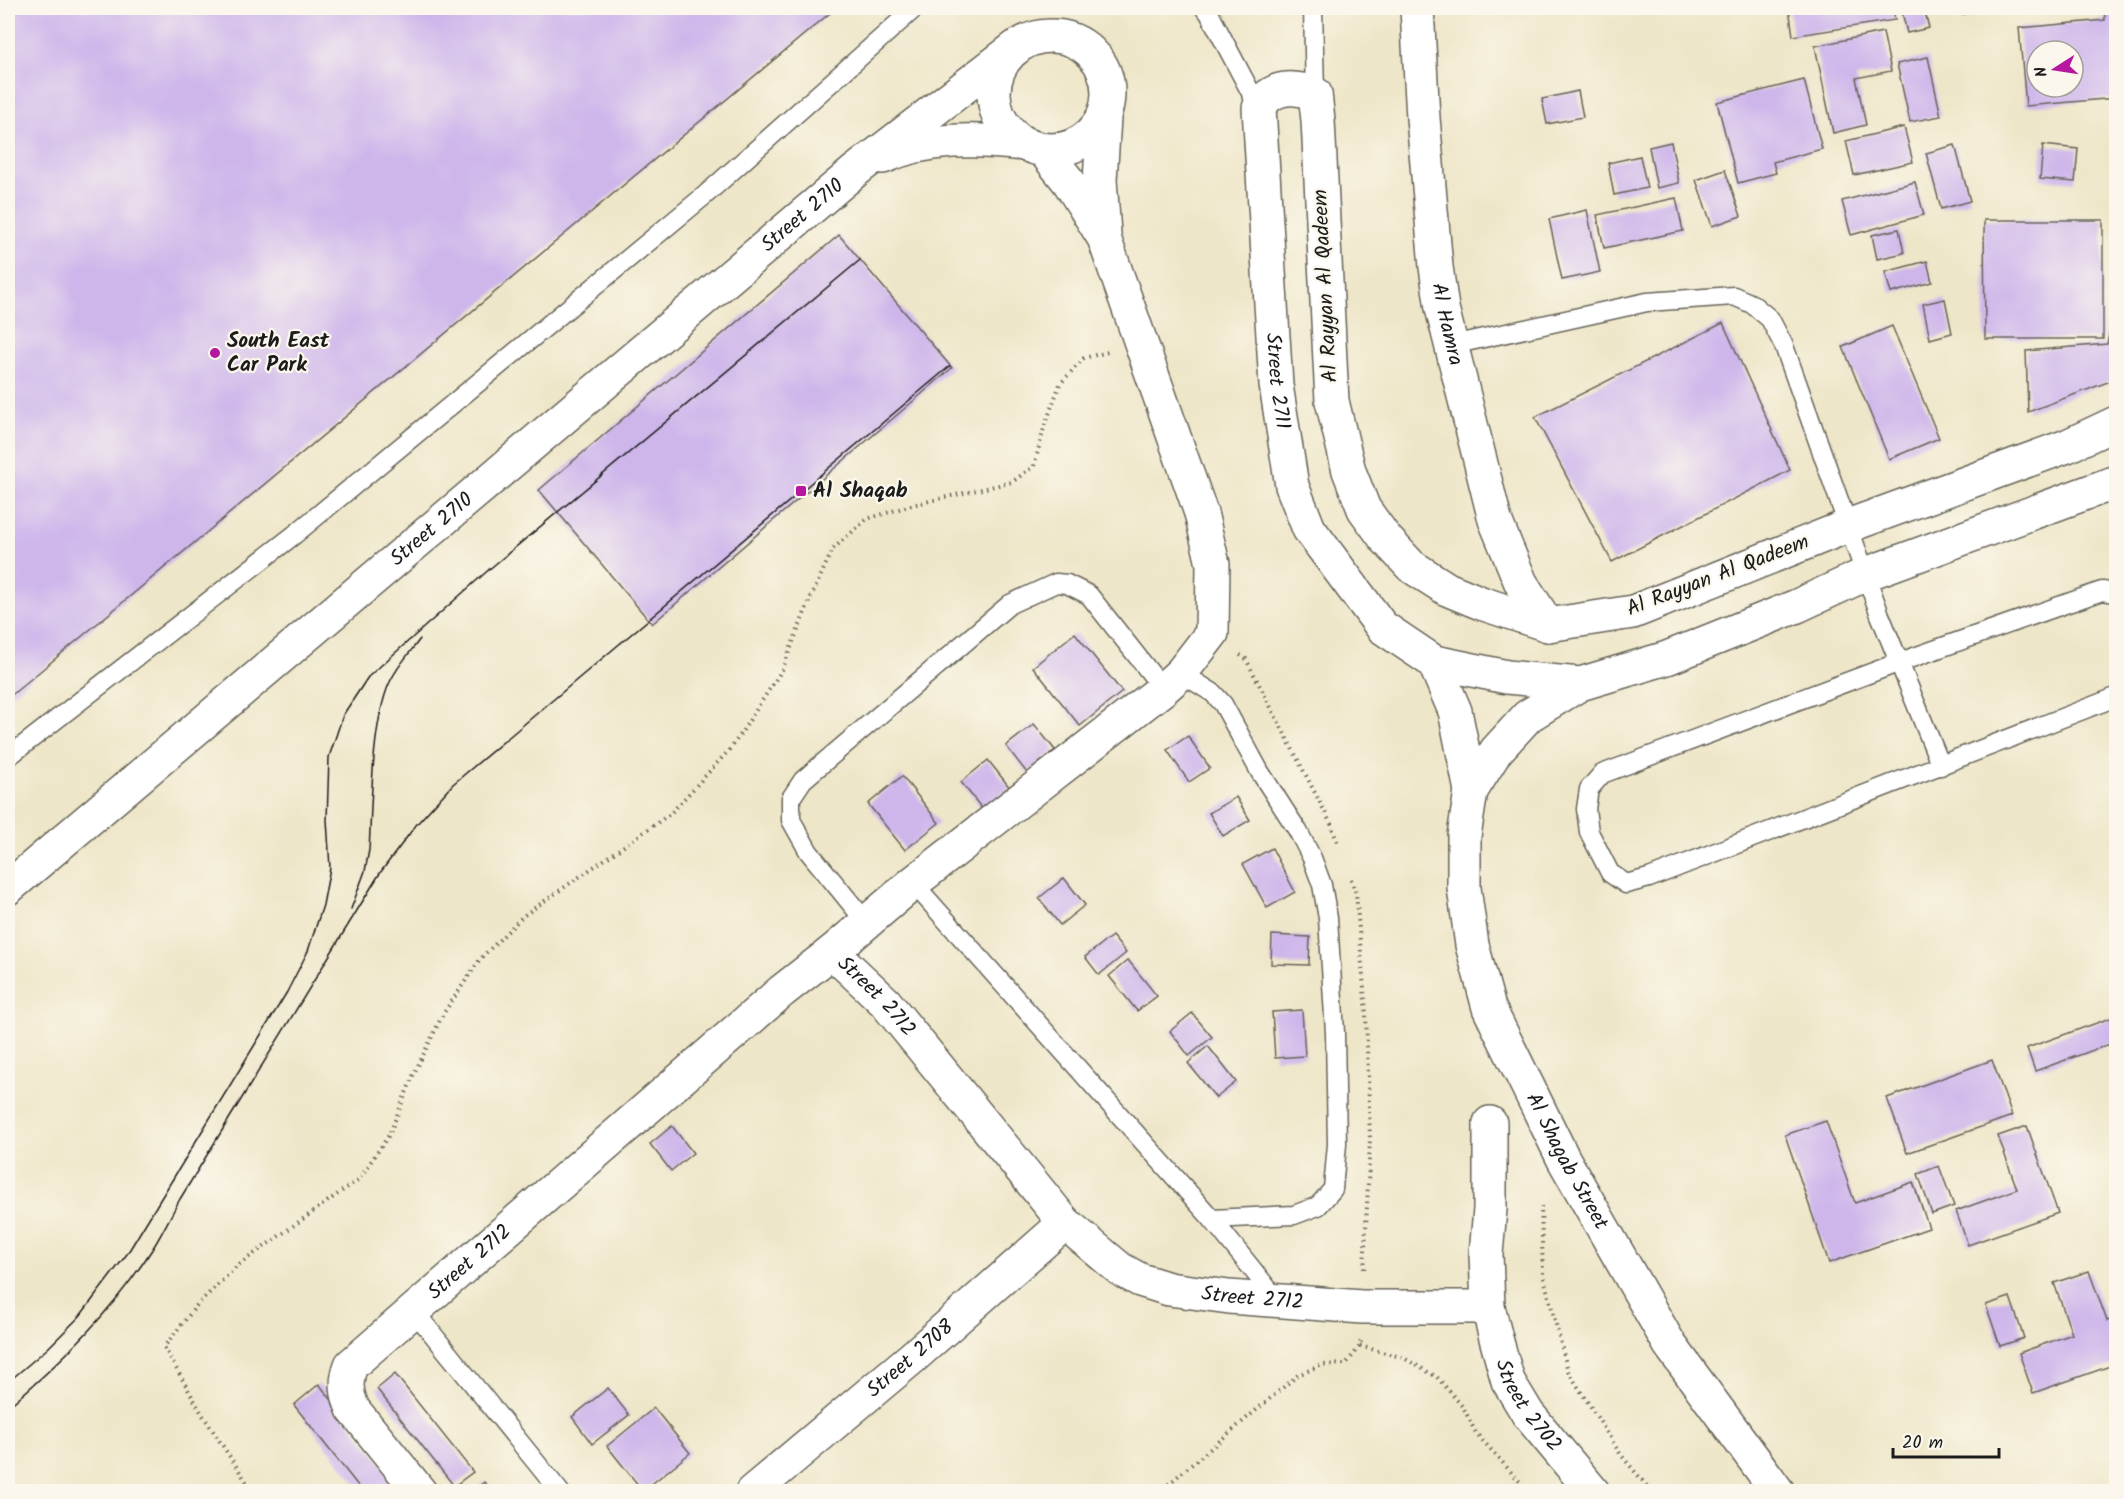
<svg xmlns="http://www.w3.org/2000/svg" width="2124" height="1499" viewBox="0 0 2124 1499" font-family="Kalam,sans-serif">
<rect width="100%" height="100%" fill="#fbf7ec"/>
<filter id="ink" filterUnits="userSpaceOnUse"><feTurbulence type="fractalNoise" baseFrequency=".0167" numOctaves="2"/><feDisplacementMap in="SourceGraphic" scale="12" xChannelSelector="R" yChannelSelector="G"/><feConvolveMatrix kernelMatrix="1 2 1 2 8 2 1 2 1" color-interpolation-filters="sRGB"/></filter>
<filter id="wash" filterUnits="userSpaceOnUse"><feTurbulence type="fractalNoise" baseFrequency=".008" numOctaves="4" result="noise"/><feDisplacementMap in="SourceGraphic" scale="24" xChannelSelector="R" yChannelSelector="G"/><feGaussianBlur stdDeviation="1.35" result="paint"/><feColorMatrix in="noise" values="0 0 0 0 0 0 0 0 0 0 0 0 0 0 0 0 0 1.4 0 .05"/><feComposite in="paint" operator="in"/></filter>
<g filter="url(#wash)">
<rect width="100%" height="100%" fill="#eee6c8"/>
<g id="blocks">
<g fill="#ceb6eb" fill-rule="evenodd">
<path d="M8,8h828l-828,690z"/>
<path d="M1789,8h104l2,12 -102,16z"/>
<path d="M1901,8h23l5,20 -22,5z"/>
<path d="M1929,8h36v6l-36,1z"/>
<path d="M2035,8h26v1l-26,2z"/>
<path d="M2104,8h12v90l-90,8 -7,-78 86,-8zM2037,51h36v36h-36z"/>
<path d="M1883,32l8,39 -35,7 10,47 -33,8 -18,-87z"/>
<path d="M1928,57l13,59 -31,6 -13,-58z"/>
<path d="M1804,80l18,69 -49,13 3,11 -38,10 -21,-81z"/>
<path d="M1578,91l5,26 -36,7 -5,-25z"/>
<path d="M1904,127l9,35 -59,13 -8,-34z"/>
<path d="M1671,142l8,41 -22,5 -8,-41z"/>
<path d="M1955,145l15,56 -29,8 -15,-56z"/>
<path d="M2043,145l35,4 -3,33 -35,-3z"/>
<path d="M1640,156l7,32 -33,7 -6,-32z"/>
<path d="M1725,170l16,46 -29,10 -16,-46z"/>
<path d="M1915,182l9,33 -73,20 -9,-34z"/>
<path d="M1676,198l7,33 -79,17 -7,-33z"/>
<path d="M1587,210l13,62 -38,8 -13,-61z"/>
<path d="M1984,220h119v119h-118z"/>
<path d="M1899,229l5,24 -27,6 -5,-24z"/>
<path d="M839,235l113,133 -300,256 -113,-134z"/>
<path d="M1927,261l5,21 -41,11 -6,-21z"/>
<path d="M1945,299l7,34 -22,6 -7,-35z"/>
<path d="M2113,316h3v63l-88,33 -2,-61 81,-7z"/>
<path d="M1723,323l67,147 -178,92 -77,-145z"/>
<path d="M1892,326l47,112 -50,21 -46,-112z"/>
<path d="M1075,633l47,59 -42,34 -47,-59z"/>
<path d="M1034,724l21,26 -28,23 -21,-27z"/>
<path d="M1188,736l22,32 -21,14 -22,-32z"/>
<path d="M988,760l22,28 -27,22 -22,-28z"/>
<path d="M902,776l37,47 -34,27 -37,-46z"/>
<path d="M1236,797l14,23 -27,16 -14,-23z"/>
<path d="M1272,848l23,44 -28,16 -24,-44z"/>
<path d="M1064,878l21,27 -25,20 -21,-27z"/>
<path d="M1272,935l38,2 -1,28 -38,-1z"/>
<path d="M1112,936l14,17 -27,22 -14,-18z"/>
<path d="M1128,960l29,36 -20,15 -28,-35z"/>
<path d="M1302,1010l3,46 -30,2 -3,-46z"/>
<path d="M1192,1013l20,24 -23,19 -19,-25z"/>
<path d="M2116,1016v26l-81,29 -8,-23z"/>
<path d="M1208,1046l28,36 -20,16 -28,-35z"/>
<path d="M1992,1060l20,56 -105,37 -20,-55z"/>
<path d="M1826,1121l29,82 58,-21 16,46 -100,35 -44,-128z"/>
<path d="M672,1126l21,27 -22,18 -21,-27z"/>
<path d="M2027,1126l31,87 -90,32 -12,-34 61,-22 -19,-53z"/>
<path d="M1939,1166l15,40 -22,8 -14,-40z"/>
<path d="M2089,1271l18,50 9,-3v46l-83,29 -14,-40 53,-19 -18,-51z"/>
<path d="M2010,1297l14,41 -24,8 -14,-41z"/>
<path d="M395,1374l78,98 -19,14 -77,-97z"/>
<path d="M319,1384l85,108h-41l-69,-87z"/>
<path d="M608,1388l21,27 -37,29 -20,-27z"/>
<path d="M654,1408l36,45 -47,38 -36,-45z"/>
<path d="M484,1482l8,10h-19z"/>
</g>
</g>
</g>
<g filter="url(#ink)">
<use href="#blocks" fill-opacity="0" stroke="#666358" stroke-width="1.5"/>
<g fill="none" stroke-linecap="round" stroke-linejoin="round">
<g stroke="#666358" stroke-width="21">
<g id="lane">
<path d="M1204,8l4,3 51,97"/>
<path d="M1313,8l2,86"/>
<path d="M1452,345l195,-43 87,-6 18,8 18,15 14,27 96,269 61,151"/>
<path d="M2116,593l-14,-2 -202,71 -298,112 -13,15 -3,20 3,23 21,41 16,11 23,-6 467,-181"/>
<path d="M1181,673l32,20 10,11 37,68 38,59 14,27 10,27 6,33 7,115 2,111 -4,45 -15,17 -24,9 -82,4"/>
<path d="M8,757l286,-222 410,-339 211,-188"/>
<path d="M913,883l299,336 65,81"/>
<path d="M866,922l-57,-70 -18,-32v-22l12,-18 207,-176 46,-21 11,1 22,11 74,94"/>
<path d="M414,1311l146,181"/>
</g>
</g>
<g stroke="#666358" stroke-width="36">
<g id="street">
<path id="s1" d="M1417,8l6,110 13,149 6,41 53,212 26,63 27,42"/>
<circle cx="1051" cy="93" r="57"/>
<path d="M1104,118l-4,62 4,53"/>
<path d="M883,157c45,-20 94,-18 141,-13"/>
<path id="s2" d="M2116,423l-49,23 -219,80 -215,86 -85,13 -67,-22 -34,-14 -36,-23 -26,-28 -21,-29 -15,-38 -17,-70 -14,-281 -3,-26c-21,-8 -44,-9 -56,14l17,277 16,101 17,43 73,98 52,35 73,15 73,7 87,-26 130,-52 69,-32 250,-92"/>
<path d="M1434,662l21,49 16,80"/>
<path id="s3" d="M1580,684l-52,32 -32,35 -25,40 -7,45v52l8,57 17,63 75,152 106,185 108,147"/>
<path id="s4" d="M8,888l847,-717 161,-124"/>
<path d="M832,952l81,-69 250,-194 18,-16 31,-40 1,-69 -12,-51 -97,-275 -35,-56 -24,-30"/>
<path id="s5" d="M1490,1123v86l-4,45 2,53 9,35 11,39 20,33 65,78"/>
<path id="s6" d="M420,1492l-67,-83c-7,-16 -8,-28 -2,-44l431,-374 50,-39 53,50 180,221 55,46 20,11 29,9 60,8 133,10h126"/>
<path id="s7" d="M752,1492l161,-135 152,-134"/>
</g>
</g>
<g stroke="#666358" stroke-width="4" stroke-dasharray="1.5 4.5" stroke-linecap="butt">
<path d="M1240,655l6,4 85,165 7,20"/>
<path d="M1351,879l5,14 10,120 4,126 -6,133"/>
<path d="M1541,1206l2,68 25,97 53,84 31,37"/>
<path d="M1360,1346l44,12 33,19 26,30 13,26 53,59"/>
<path d="M253,1492l-51,-78 -38,-67 33,-42 40,-39 122,-87 30,-44 24,-59 30,-62 38,-56 42,-42 147,-102 62,-67 50,-77 29,-73 22,-48 34,-30 45,-14 100,-23 22,-16 10,-38 16,-44 24,-26 24,-6"/>
<path d="M1159,1492l139,-117 24,-10 24,-1 14,-18 1,-6"/>
</g>
<use href="#lane" stroke="#fff" stroke-width="18"/>
<use href="#street" stroke="#fff" stroke-width="33"/>
<g stroke="#1c1c1c" stroke-width="1.5">
<path d="M351,909l14,-38 4,-21c3,-49 2,-116 18,-161 7,-19 22,-35 33,-50"/>
<path d="M8,1382l40,-34 32,-32 47,-62 160,-262 21,-41 15,-46 7,-37 -3,-48 2,-63 14,-42 25,-38 125,-111 367,-306"/>
<path d="M8,1407c55,-46 106,-98 145,-159 10,-16 18,-33 27,-49l200,-326 36,-48 37,-41 497,-418"/>
</g>
</g>
</g>
<g fill="#b5179e" stroke="#fbf7ec" stroke-width="2">
<circle cx="215" cy="353" r="6"/>
<rect x="795" y="485" width="12" height="12" rx="3"/>
</g>
<g text-anchor="middle" dominant-baseline="central" stroke-width="4.5" stroke-linejoin="round" paint-order="stroke">
<g font-size="21" fill="#1c1c1c" stroke="#fbf7ec">
<text stroke="none"><textPath href="#s4" startOffset="1041">Street 2710</textPath></text>
<text transform="translate(1326 286) rotate(-93)">Al Rayyan Al Qadeem</text>
<text stroke="none"><textPath href="#s1" startOffset="318">Al Hamra</textPath></text>
<text stroke="none"><textPath href="#s2" startOffset="1587">Street 2711</textPath></text>
<text stroke="none"><textPath href="#s4" startOffset="555">Street 2710</textPath></text>
<text transform="translate(1718 576) rotate(-21)">Al Rayyan Al Qadeem</text>
<text stroke="none"><textPath href="#s6" startOffset="849">Street 2712</textPath></text>
<text stroke="none"><textPath href="#s3" startOffset="548">Al Shagab Street</textPath></text>
<text stroke="none"><textPath href="#s6" startOffset="309">Street 2712</textPath></text>
<text stroke="none"><textPath href="#s6" startOffset="1353">Street 2712</textPath></text>
<text stroke="none"><textPath href="#s7" startOffset="207">Street 2708</textPath></text>
<text stroke="none"><textPath href="#s5" startOffset="292">Street 2702</textPath></text>
</g>
<g font-size="21" font-weight="bold" fill="#1c1c1c" stroke="#fbf7ec" text-anchor="start">
<text x="227" y="341">South East<tspan x="227" dy="24">Car Park</tspan></text>
<text x="813" y="491">Al Shaqab</text>
</g>
</g>
<rect width="2124" height="1499" fill="none" stroke="#fbf7ec" stroke-width="30"/>
<g transform="translate(2055 69) rotate(258)"><circle r="28" fill="#fbf7ec" stroke="#a29f99" stroke-width="1.5"/>
<path d="M0-4.5L10 22L0 15L-10 22Z" fill="#b5179e"/>
<text y="-9" font-size="16" font-weight="bold" text-anchor="middle" fill="#1c1c1c">N</text>
</g>
<path d="M1893 1448v9h106v-9" fill="none" stroke="#1c1c1c" stroke-width="3"/>
<text x="1902" y="1448" font-size="18" fill="#1c1c1c" stroke="#fbf7ec" stroke-width="4.5" paint-order="stroke">20 m</text>
</svg>
